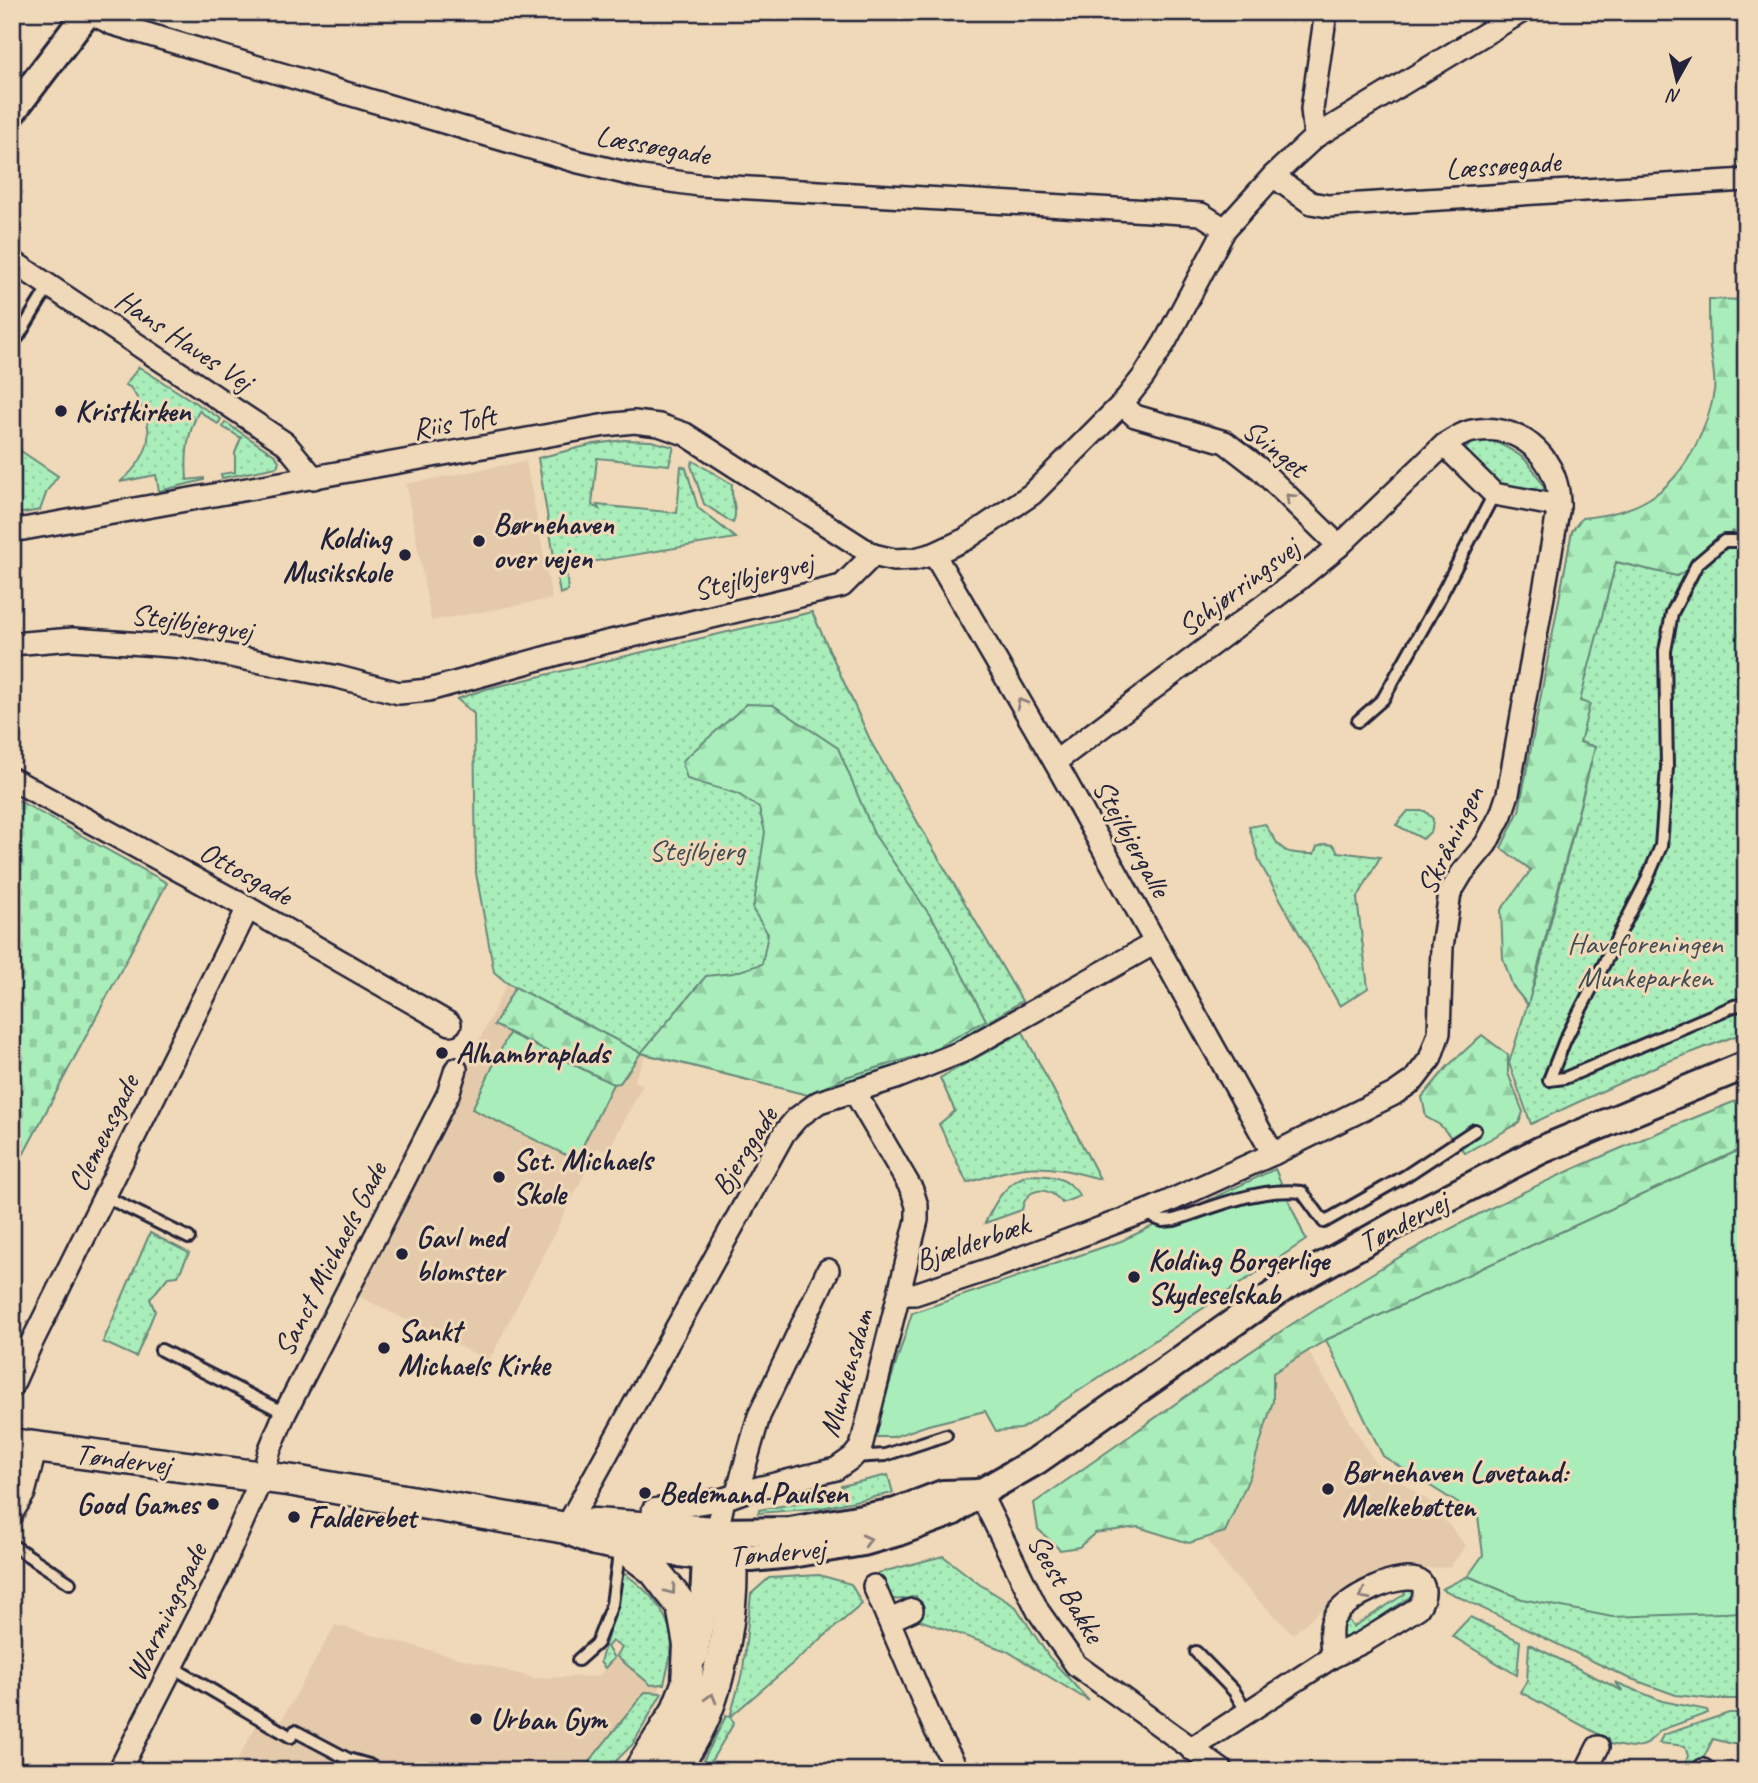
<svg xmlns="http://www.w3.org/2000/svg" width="1758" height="1783" viewBox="0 0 1758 1783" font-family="Caveat,sans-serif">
<defs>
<pattern id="green-dots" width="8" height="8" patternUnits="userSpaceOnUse" patternTransform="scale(1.75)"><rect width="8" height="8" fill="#a9eeba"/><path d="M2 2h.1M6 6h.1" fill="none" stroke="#91cca1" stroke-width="1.8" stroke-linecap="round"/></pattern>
<pattern id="forest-firs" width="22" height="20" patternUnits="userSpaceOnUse" patternTransform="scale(1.75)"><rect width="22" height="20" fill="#a9eeba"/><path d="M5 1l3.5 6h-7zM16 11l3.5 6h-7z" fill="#91cca1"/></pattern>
<pattern id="cemetery-stones" width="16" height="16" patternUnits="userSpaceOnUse" patternTransform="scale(1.75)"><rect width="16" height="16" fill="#a9eeba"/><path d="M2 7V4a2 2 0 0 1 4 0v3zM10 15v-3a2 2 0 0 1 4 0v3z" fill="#91cca1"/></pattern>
</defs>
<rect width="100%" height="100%" fill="#f0d9b8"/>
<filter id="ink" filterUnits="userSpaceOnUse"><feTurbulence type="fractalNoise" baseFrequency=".0143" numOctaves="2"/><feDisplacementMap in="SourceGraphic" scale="14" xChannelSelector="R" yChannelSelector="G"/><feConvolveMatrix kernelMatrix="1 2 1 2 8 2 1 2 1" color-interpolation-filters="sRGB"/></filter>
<g filter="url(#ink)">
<g fill="#e4caab">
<path d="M526,461l26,138 -121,22 -25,-137z"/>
<path d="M506,985l139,71 -11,25 9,4 -36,68 -9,-5 -109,213 -133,-66z"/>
<path d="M1308,1351l68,113 54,38 36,44 -16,21 -65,4 -51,28 -41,35 -63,-62 -24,-34 19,-6 48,-131 -1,-27z"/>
<path d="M335,1625l199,53 65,-2 15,-18 50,22 -26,53 -26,38h-381l26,-47 23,-1z"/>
</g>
<g fill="url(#green-dots)" stroke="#66887a" stroke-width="2">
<path d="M139,367l82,52 -3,5 -19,-13c-12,22 -14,44 -12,69l17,-2v2l-45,11 -3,-16 -36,7c35,-29 37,-58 10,-95l-5,-2z"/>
<path d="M225,422l51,34 3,5 -2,6 -55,11 -1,-4 14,-2v-19l6,-15 -18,-11z"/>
<path d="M624,440l27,1 23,6 -5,18 -72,-7 -5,47 7,4 -2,-4 80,8 4,-47 5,2 12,40 38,30 -170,28 2,25 -8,3 -22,-136 56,-14z"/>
<path d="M1494,441c28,14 36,18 50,47l-3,6 -48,-10 -30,-31c6,-13 18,-11 31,-12z"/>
<path d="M15,447l43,29 -11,15 -7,19 -28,5v-63z"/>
<path d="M693,461l39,23c-2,15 7,25 1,39l-29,-19 -13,-39z"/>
<path d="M1733,531l13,9v492l-85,32 -130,60 -22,-61 31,-99 55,-217 -15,-5 9,-38 -10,-3 37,-139 61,14z"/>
<path d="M812,612l60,132 150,257 -92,56 -122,38 -167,-42 -134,-70 -13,-11 -18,-99 -2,-159 -17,-15 29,-10z"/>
<path d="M1408,811h17l8,8 -1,11 -9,9 -27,-14z"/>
<path d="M1265,824c17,27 16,30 49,30l3,-7 8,-3 8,1 5,7 42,5 -23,42 11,89 -28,18 -80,-143 -11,-36z"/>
<path d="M1023,1032l77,147c-60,-17 -76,-15 -133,4l-28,-59 16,-13 -15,-33z"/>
<path d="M1028,1175c21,0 39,1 52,21l-18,7c-13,-18 -36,-17 -40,7l-37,13c10,-21 20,-40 43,-48z"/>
<path d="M150,1233l39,20 -11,23 -10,1 -18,22 5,12 -19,46 -33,-15z"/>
<path d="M888,1475l5,18 -72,15 -63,5 1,-3 83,-15 -1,-9z"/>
<path d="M943,1556l36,28 37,23 33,50 40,44 -82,-50 -88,-31 3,-9 -6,-15c-25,8 -33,4 -38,-23z"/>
<path d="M625,1574c20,14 41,35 46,61 3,15 -4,34 -7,49l-13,1 -35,-29 6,-8 -10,-7 -5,6 7,11 -9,10 -5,-6 17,-56 5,-29z"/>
<path d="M819,1575l32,9 11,20 -132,113 4,6 -29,48h-7l28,-55 4,1 13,-47 8,-76 18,-16z"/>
<path d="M1468,1576l54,23 224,11v89h-35l-35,-4 -50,-18 -184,-88z"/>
<path d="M1398,1581l16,10v3l-63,43 -9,1 -4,-13 7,-10 8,12 52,-33z"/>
<path d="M1470,1617l50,24 -3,34 -65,-39z"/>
<path d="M1529,1644l94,47 -8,-9 47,19 45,9 1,3 -47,17 -16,15 -14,3 -33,-6 2,-7 -80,-43 7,-11z"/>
<path d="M645,1692l17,1 -29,51 -27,27h-22l12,-18z"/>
<path d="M1729,1713h17v31h-13l-20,-5 -16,32h-14l5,-15 -3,-10 -26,-3 4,-8z"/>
</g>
<g fill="url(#forest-firs)" stroke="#66887a" stroke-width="2">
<path d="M1709,299l37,1v240l-13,-9 -20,21 -36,24 -61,-14 -36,139 10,3 -10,38 15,5 -67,258 -15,-18 -10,-29 -2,-48 30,-40 -30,-22 18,-37 53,-280 10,-13c53,-5 87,-22 113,-71 9,-18 16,-35 19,-56 2,-13 -2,-29 -4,-43 -1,-16 -1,-32 -1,-49z"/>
<path d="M747,704l26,1 65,43 36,86 62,90 50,96 -59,33 -81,24 -38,18 -167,-42 -21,30 -7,1 -119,-59 21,-38 126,66 65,-77 27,-3 29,-9 6,-30 -15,-24 12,-78 -6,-24 -21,-14 -51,-15 -5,-18z"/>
<path d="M1482,1035l26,20v18l15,39 -4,11 -54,30 -25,-28 -14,-8 -4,-20 26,-31z"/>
<path d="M1746,1097v50l-420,193 -53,33v28l-23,75 -25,56 -36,11 -51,-16 -43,6 -16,14 -19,3 -22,-21 -4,-26c113,-78 224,-161 342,-232 117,-71 244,-124 370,-174z"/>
</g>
<path fill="url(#cemetery-stones)" stroke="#66887a" stroke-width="2" d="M12,797l155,86 -155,293z"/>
<g fill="#a9eeba" stroke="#66887a" stroke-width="2">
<path d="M509,1033l104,51 -37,76 -104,-51z"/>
<path d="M1746,1147v465l-134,5 -90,-18 -54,-23 15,-21 -5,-39 -95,-60 -57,-116z"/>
<path d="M1275,1169l31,71 -285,189 -25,2 -11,-20 -57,14 -35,12h-17v-10l36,-114 209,-72z"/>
</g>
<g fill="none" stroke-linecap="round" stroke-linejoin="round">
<g stroke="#22223b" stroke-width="16">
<g id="service">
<path d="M18,337l31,-51"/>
<path d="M1746,541h-22l-27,23 -25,49 -7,38 2,117 -6,78 -16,38 -80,156 -16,40 16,-2 169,-72 12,-2"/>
<path d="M1358,721l25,-22 55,-98 56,-107"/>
<path d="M104,1196l85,42"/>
<path d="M1152,1209l3,9 8,3 11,-1c41,-13 84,-33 128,-28l22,30 83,-47 68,-45"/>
<path d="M161,1350l124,63"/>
<path d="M854,1457l31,-2 61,-20"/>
<path d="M12,1545l58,38"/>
<path d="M1196,1652l38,39 13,21"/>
<path d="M578,1660l19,-17 15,-39 8,-57"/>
<path d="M174,1668l117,69"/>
<path d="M295,1731l53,28 21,6 10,6"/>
</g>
</g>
<g stroke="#22223b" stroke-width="26">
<g id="minor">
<path d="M89,12l24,12 462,137 67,16 57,8 502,29 24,15"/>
<path d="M1315,137l-3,-28 14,-97"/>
<path d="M1273,176l38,27 17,3 418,-26"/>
<path d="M12,261l273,182 29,35"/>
<path d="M1122,404l13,12 90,26 35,27 79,77"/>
<path d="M12,531l594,-106 28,-3 25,3 26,9 188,121 21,5 21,-1 19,-5 32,-15 66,-45 90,-90 22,-28 21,-34 60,-113 48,-53 42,-39 206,-125"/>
<path d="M934,554l121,208 218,392"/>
<path d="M12,644l61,-5 112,8 153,30 61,16 30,-3 136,-38 277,-66 31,-31"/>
<path d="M1055,762l244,-183 40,-33 105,-101c11,-7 21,-14 35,-15 45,-5 81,32 80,76l-65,-12 -50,-49"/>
<path d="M12,779l236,129 202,116"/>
<path d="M900,1294h15l81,-27 156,-58 121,-55 121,-60 20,-14 16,-21 9,-26 3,-86 8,-54 12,-20 24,-29 15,-29 7,-21 51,-288"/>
<path d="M12,1386l18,-40 218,-438"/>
<path d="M737,1493l22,-77 69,-146"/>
<path d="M980,1493l58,118 38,54 147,106"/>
<path d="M653,1510l71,-11"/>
<path d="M12,1513l12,-20 12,-46"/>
<path d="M566,1528l218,-395 13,-15 22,-16 77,-24 65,-26 194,-109"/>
<path d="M717,1532l7,-33 22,-8 90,-22 17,-12 8,-10 56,-227v-14l-5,-16 -58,-99"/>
<path d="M874,1586l62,145 22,40"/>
<path d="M890,1620l22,-10"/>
<path d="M1191,1749l141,-92 31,-15 55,-34c6,-9 9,-17 3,-26 -20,-12 -77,16 -87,36 -6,10 -2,27 -2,39"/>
<path d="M119,1771l100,-196 43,-98 8,-28 15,-36 163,-319 8,-25"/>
<path d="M1586,1771l12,-24"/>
<path d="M1703,1771v-1"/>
</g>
</g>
<g stroke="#22223b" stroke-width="32">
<g id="tertiary">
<path d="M12,112l76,-100"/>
<path d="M621,1545l85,12 46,1 39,-4 72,-12 35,-10 54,-20 28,-19 56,-32 247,-173 116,-65 142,-73 205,-85"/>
<path d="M694,1656l10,-57 2,-42 11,-25 73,-1 106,-19 47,-18 37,-1"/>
</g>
</g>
<g stroke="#22223b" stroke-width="35">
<g id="secondary">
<path d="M12,1444l282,37 272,47 29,12 26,5 33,25 28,36 7,39 -2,39 -11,28 -37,59"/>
<path d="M594,1524l123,8c5,9 13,20 14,29 3,41 -9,111 -24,149 -8,21 -21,42 -34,61"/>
</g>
</g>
<use href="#service" stroke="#f0d9b8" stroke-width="10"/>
<use href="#minor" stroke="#f0d9b8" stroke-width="21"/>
<use href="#tertiary" stroke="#f0d9b8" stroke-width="26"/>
<use href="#secondary" stroke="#f0d9b8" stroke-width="30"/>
</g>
<defs><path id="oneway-chevron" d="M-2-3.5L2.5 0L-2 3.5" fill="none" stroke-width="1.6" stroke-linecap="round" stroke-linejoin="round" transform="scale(1.75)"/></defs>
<g stroke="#897e7a">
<use href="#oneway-chevron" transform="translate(1290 498) rotate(-136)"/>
<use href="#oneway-chevron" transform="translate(1021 703) rotate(-120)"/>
<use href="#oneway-chevron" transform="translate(867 1540) rotate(-14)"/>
<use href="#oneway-chevron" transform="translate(671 1590) rotate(53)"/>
<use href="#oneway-chevron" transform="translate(1364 1595) rotate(150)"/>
<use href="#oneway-chevron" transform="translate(711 1698) rotate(-74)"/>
</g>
</g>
<g fill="#22223b" stroke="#f0d9b8" stroke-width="2.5">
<circle cx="61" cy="411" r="7"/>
<circle cx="479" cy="541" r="7"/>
<circle cx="405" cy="555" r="7"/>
<circle cx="442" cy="1053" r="7"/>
<circle cx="499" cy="1177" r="7"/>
<circle cx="402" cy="1254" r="7"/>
<circle cx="1134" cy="1277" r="7"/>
<circle cx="384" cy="1348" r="7"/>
<circle cx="1328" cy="1489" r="7"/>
<circle cx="645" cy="1493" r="7"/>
<circle cx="213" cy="1504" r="7"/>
<circle cx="294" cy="1517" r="7"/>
<circle cx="476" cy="1719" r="7"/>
</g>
<g text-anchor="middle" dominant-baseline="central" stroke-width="6" stroke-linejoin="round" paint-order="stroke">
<g font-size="30" fill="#22223b" stroke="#f0d9b8">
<text transform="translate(653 145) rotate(10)">Læssøegade</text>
<text transform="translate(1503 165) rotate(-4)">Læssøegade</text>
<text transform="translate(184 340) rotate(34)">Hans Haves Vej</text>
<text transform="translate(454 422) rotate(-10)">Riis Toft</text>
<text transform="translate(1275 448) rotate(39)">Svinget</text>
<text transform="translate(753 576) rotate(-14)">Stejlbjergvej</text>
<text transform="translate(1238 587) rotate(-37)">Schjørringsvej</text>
<text transform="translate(192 622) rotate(8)">Stejlbjergvej</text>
<text transform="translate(1132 838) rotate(61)">Stejlbjergalle</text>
<text transform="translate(1450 840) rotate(-64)">Skråningen</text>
<text transform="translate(246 873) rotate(29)">Ottosgade</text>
<text transform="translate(103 1133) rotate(-64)">Clemensgade</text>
<text transform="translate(744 1151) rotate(-58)">Bjerggade</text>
<text transform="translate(1403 1222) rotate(-28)">Tøndervej</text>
<text transform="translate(972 1242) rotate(-19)">Bjælderbæk</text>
<text transform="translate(330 1259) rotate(-63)">Sanct Michaels Gade</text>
<text transform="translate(846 1373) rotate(-74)">Munkensdam</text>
<text transform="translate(123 1459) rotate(7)">Tøndervej</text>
<text transform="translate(777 1552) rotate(-5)">Tøndervej</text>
<text transform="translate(1066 1588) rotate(59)">Seest Bakke</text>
<text transform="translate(166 1612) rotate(-64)">Warmingsgade</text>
</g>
<g font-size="30" font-weight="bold" fill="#22223b" stroke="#f0d9b8" text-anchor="start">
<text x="75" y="411">Kristkirken</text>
<text x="493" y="524">Børnehaven<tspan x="493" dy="34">over vejen</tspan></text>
<text x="391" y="538" text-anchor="end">Kolding<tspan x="391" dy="34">Musikskole</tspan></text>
<text x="456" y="1053">Alhambraplads</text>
<text x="513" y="1160">Sct. Michaels<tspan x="513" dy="34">Skole</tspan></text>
<text x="416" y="1237">Gavl med<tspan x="416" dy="34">blomster</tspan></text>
<text x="1148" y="1260">Kolding Borgerlige<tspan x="1148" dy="34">Skydeselskab</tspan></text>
<text x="398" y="1331">Sankt<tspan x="398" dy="34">Michaels Kirke</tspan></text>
<text x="1342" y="1472">Børnehaven Løvetand:<tspan x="1342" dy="34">Mælkebøtten</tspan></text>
<text x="659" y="1493">Bedemand Paulsen</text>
<text x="199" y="1504" text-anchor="end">Good Games</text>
<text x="308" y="1517">Falderebet</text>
<text x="490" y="1719">Urban Gym</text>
</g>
<g font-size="30" fill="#3d4b54" stroke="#f0d9b8">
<text x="697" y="850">Stejlbjerg</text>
<text x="1645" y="943">Haveforeningen<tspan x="1645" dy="34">Munkeparken</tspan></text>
</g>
</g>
<rect width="1758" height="1783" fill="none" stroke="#f0d9b8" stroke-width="42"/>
<rect x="21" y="21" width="1716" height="1741" fill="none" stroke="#22223b" stroke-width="2.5" filter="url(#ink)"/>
<g transform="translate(1677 80) rotate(188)" stroke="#f0d9b8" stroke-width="5" paint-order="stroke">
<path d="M0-5L12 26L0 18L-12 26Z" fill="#22223b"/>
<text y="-10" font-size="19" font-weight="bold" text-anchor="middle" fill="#22223b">N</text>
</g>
</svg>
